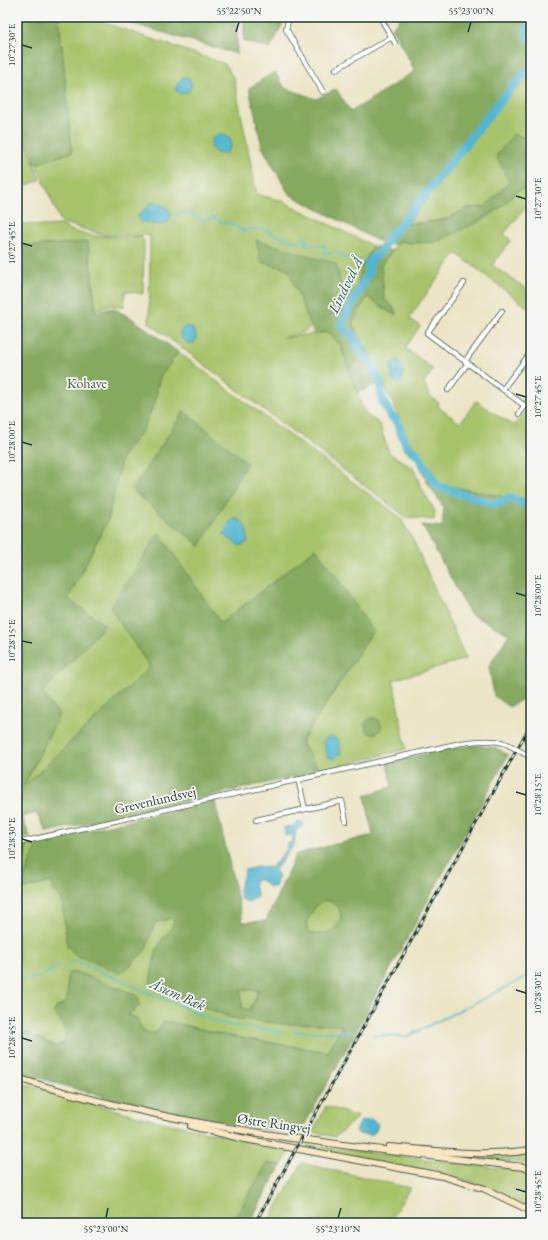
<svg xmlns="http://www.w3.org/2000/svg" width="548" height="1240" viewBox="0 0 548 1240" font-family="'EB Garamond',serif">
<rect width="100%" height="100%" fill="#f6f6f2"/>
<filter id="ink" filterUnits="userSpaceOnUse"><feTurbulence type="fractalNoise" baseFrequency=".025" numOctaves="2"/><feDisplacementMap in="SourceGraphic" scale="8" xChannelSelector="R" yChannelSelector="G"/><feConvolveMatrix kernelMatrix="1 2 1 2 8 2 1 2 1" color-interpolation-filters="sRGB"/></filter>
<filter id="wash" filterUnits="userSpaceOnUse"><feTurbulence type="fractalNoise" baseFrequency=".012" numOctaves="4" result="noise"/><feDisplacementMap in="SourceGraphic" scale="16" xChannelSelector="R" yChannelSelector="G"/><feGaussianBlur stdDeviation="0.9" result="paint"/><feColorMatrix in="noise" values="0 0 0 0 0 0 0 0 0 0 0 0 0 0 0 0 0 1.4 0 .05"/><feComposite in="paint" operator="in"/></filter>
<g filter="url(#wash)">
<rect width="100%" height="100%" fill="#ebe4c5"/>
<g fill="#a7c36a" stroke="#63804f">
<path d="M59,17h29l137,47 9,15 23,115 25,7 91,45 -12,22 -4,19 -12,12 -37,-41 5,67 -9,7 -21,6 44,-6 13,12 23,66 6,7 7,4 4,5 9,27 24,15 9,21 13,22 -1,9 -28,-3 -257,-194 1,-88 -10,1 4,5 -1,53 -18,-3 -1,16 -15,-2 -13,5 -8,-68 -71,5v-24l30,3 14,-1 14,7 20,4 32,2 13,-2 -37,-1 -42,-13 -25,-58 36,-12z"/>
<path d="M526,77h5v63l-17,-6 -5,48 -24,25 -18,1 -20,11 -40,5 86,-109z"/>
<path d="M17,137l2,3 5,-2 16,42 -15,6 -8,-16z"/>
<path d="M531,185v15l-27,34 7,6 -19,25 39,27v18l-75,-57 -47,65 11,8 -15,22 28,21 -9,14 6,13 9,7 -1,4 22,16 16,-22 38,25 17,-23v99l-104,-20 -44,-101 -31,-59 15,-26 24,17 4,-4 -11,-10 -3,-34 18,-24 12,2 25,-1 51,-25 18,-13 11,-13z"/>
<path d="M178,352l222,165 14,25 52,117 -73,21 13,69 -86,22 -19,-29 72,-111 -57,-83 -95,75 -111,-15 40,59 -127,121 36,-73 -17,-22 63,-68 -37,-26 40,-80 14,-63 20,-25 13,-29 4,-23z"/>
<path d="M39,841l-17,42 1,6 29,-7v7l10,11 5,46 64,19 15,-16 9,-26 16,-5 3,3c-2,10 -11,15 -15,24 -5,12 -7,25 -9,37l5,5 77,31 111,7 -15,27 -104,-17 -53,-13h-7l-9,11c-12,2 -15,-7 -19,-15l-9,-3 -59,-41v28l-12,6 -2,4c7,10 15,18 11,30l-9,4 -39,-17v-160l3,-1 5,-12 2,-12z"/>
<path d="M325,900c29,7 14,43 -17,32 -4,-13 6,-28 17,-32z"/>
<path d="M241,989l18,1 -9,20 -8,-2z"/>
<path d="M17,1082l132,37 141,31 -42,73h-231z"/>
<path d="M326,1106l32,11 -23,20 -22,-5z"/>
<path d="M307,1145l224,27v36l-63,-27 -162,-33z"/>
<path d="M531,1152v12l-67,-8z"/>
<path d="M302,1163l108,25 -21,35h-121z"/>
</g>
<g fill="#85a95e" stroke="#527349" fill-rule="evenodd">
<path d="M21,17h38l13,135 -36,12 -19,-45v-92z"/>
<path d="M109,17h128v37z"/>
<path d="M244,17h42l-16,32 -26,-8z"/>
<path d="M401,17h130v60l-6,1 -32,37 -86,109 21,-1 19,-4 20,-11 18,-1 24,-25 -13,-26 18,-22 17,6v45l-15,6 -11,13 -18,13 -51,25 -25,1 -12,-2 -3,4 -20,-5 -87,-46 -27,-47 -13,-59 26,-16 10,16 31,11 20,-10 15,23 64,-41 -23,-43z"/>
<path d="M256,240l80,24 9,35 12,-13 4,-18 12,-22 19,5 -11,14 3,34 11,10 2,6 -6,-2 -24,-16 -15,25 31,59 -26,12 -17,-49 -13,-12 -13,2 -26,-65 -27,-7z"/>
<path d="M88,242l8,70 17,-4 20,11 45,33 -19,27 -4,23 -13,29 -20,25 -14,63 -40,80 37,26 -63,68 17,22 -36,72 127,-120 -40,-59 49,-75 62,90 95,-75 57,83 -72,111 19,29 -273,61 -11,-19 -14,4 8,20 -13,2v-592z"/>
<path d="M184,411l63,52 -47,83 -68,-56z"/>
<path d="M427,482l104,20v192l-22,13 -15,-11 -5,-30 20,-32 -39,-20 -48,-89 20,2 2,-19z"/>
<circle cx="373" cy="726" r="8"/>
<path d="M475,745l21,3 12,7 -203,369 -13,9c-93,-11 -186,-33 -275,-62v-42l39,17 9,-4c4,-12 -4,-20 -11,-30l2,-4 11,-6 1,-29 8,-1 61,23 3,10 -12,10 10,4c1,8 9,19 18,13 4,-2 5,-7 8,-10h7l53,13 104,17 15,-26 -27,-2h-33l-51,-6 -77,-31 -5,-4c2,-13 4,-26 9,-38 4,-9 13,-14 15,-24l-3,-3 -16,5 -9,26 -15,16 -11,8 -44,-18 -9,-9 -5,-46 -10,-11v-7l-28,7 -2,-6 17,-42 176,-40 28,121 23,-1 30,-67 77,-19 -8,-40 27,-8 -5,-24 50,-12zM326,900c28,7 13,43 -18,32 -4,-13 7,-28 18,-32zM241,990h18l-9,20 -8,-2z"/>
<path d="M27,844l-4,19 -6,6v-23z"/>
<path d="M267,1163l14,2 -32,58h-17z"/>
</g>
<g fill="#52b5d0" stroke="#387982">
<path d="M184,77l5,2 3,5 -3,7 -8,3 -5,-3c0,-5 3,-11 8,-14z"/>
<circle cx="221" cy="144" r="10"/>
<path d="M157,202l12,7 2,5 -2,7 -10,4 -20,-4 -1,-6 9,-7 3,-5z"/>
<path d="M186,326l6,2c4,6 6,9 2,15 -9,1 -14,-4 -14,-12z"/>
<path d="M398,360l5,10 -1,11 -4,2 -6,-3c0,-6 -2,-14 2,-19z"/>
<path d="M232,519c12,-2 18,14 15,24l-7,3 -17,-12z"/>
<path d="M329,737c10,0 13,8 11,17l-5,5 -7,-2 -5,-14 2,-4z"/>
<path d="M298,822h5l1,3 -8,6 -2,14 -19,25 4,6 -4,11h-6l-8,-7h-6l-1,6 3,7v4l-9,5 -7,-3 -2,-9 6,-20c9,-2 18,-6 26,-2l17,-20 -1,-4 6,-2 -1,-8 -7,2v-5l-2,-3 4,-2 5,1z"/>
<path d="M372,1120l6,4 -2,7 -4,4 -13,-1 -3,-3 5,-10z"/>
</g>
<g fill="none" stroke-linecap="round" stroke-linejoin="round">
<g stroke="#52b5d0" stroke-width="1.5">
<path d="M171,214l17,-1 16,8 10,-4 8,6h8l14,9 4,-3h17l8,5 25,8 6,-6 4,3 -3,5 19,2v7l5,1 6,-3 8,6 13,2 3,2 4,-1 6,5"/>
<path d="M69,963l7,-2 138,60 20,5 50,6"/>
<path d="M17,981c17,-2 29,-5 42,-16"/>
<path d="M293,1032h59"/>
<path d="M373,1035l33,2 125,-62"/>
</g>
<g stroke="#52b5d0" stroke-width="9">
<path d="M531,22l-4,7 1,8 3,2"/>
<path d="M531,73l-7,1 -22,25 -102,127 -11,11 -9,15 -9,8 -2,5 -1,9 -27,51 11,10 11,19 11,14 6,15 3,19 7,13 6,5 11,27 10,7 20,32 56,18 7,-1 9,-5 22,7"/>
</g>
</g>
</g>
<g filter="url(#ink)">
<g fill="none" stroke-linecap="round" stroke-linejoin="round">
<g stroke="#3e564a" stroke-width="6">
<g id="street">
<path d="M289,17l-3,12 37,63"/>
<path d="M380,17l15,26"/>
<path d="M336,69l56,-32"/>
<path d="M528,270l3,-4"/>
<path d="M464,283l-37,50 98,73"/>
<path d="M465,361l37,-50"/>
<path d="M503,389l28,-37"/>
<path d="M448,390l20,-27"/>
<path d="M519,414l12,-16"/>
<path d="M298,779l7,30"/>
<path d="M256,820l86,-19 4,20"/>
<path d="M17,843l444,-100c15,-2 31,-4 46,1"/>
</g>
</g>
<g stroke="#3e564a" stroke-width="8">
<g id="secondary">
<path d="M17,1078c167,53 341,69 514,90"/>
<path d="M191,1126l54,13 197,37 43,13 46,22"/>
<path d="M389,1147c48,4 94,10 142,3"/>
</g>
</g>
<use href="#street" stroke="#fff" stroke-width="4.5"/>
<use href="#secondary" stroke="#fbe6c4" stroke-width="6"/>
<g stroke="#1f3d34" stroke-width="3">
<path id="rail" d="M255,1223l276,-499"/>
</g>
<use href="#rail" stroke="#f6f6f2" stroke-width="1.5" stroke-dasharray="4.5" stroke-linecap="butt"/>
<g stroke="#3e564a" stroke-width="6" stroke-linecap="butt">
<path id="street-bridge" d="M507,744l22,12"/>
</g>
<use href="#street-bridge" stroke="#fff" stroke-width="4.5"/>
</g>
</g>
<path fill="none" stroke="#1f3d34" stroke-width="1.5" d="M236,32l3,-10M468,32l3,-10M22,45l10,3M516,196l10,3M22,243l10,3M516,394l10,3M22,442l10,3M516,593l10,3M22,641l10,2M516,792l10,3M22,839l10,3M516,990l10,3M22,1038l10,3M516,1189l10,3M106,1218l2,-10M338,1218l3,-10"/>
<g text-anchor="middle" dominant-baseline="central" stroke-width="3.5" stroke-linejoin="round" paint-order="stroke">
<g font-size="14" fill="#415e42" stroke="#f6f6f2">
<text x="87" y="383">Kohave</text>
</g>
<g font-size="14" fill="#1f3d34" stroke="#f6f6f2">
<text transform="translate(155 800) rotate(-13)">Grevenlundsvej</text>
<text transform="translate(274 1123) rotate(8)">Østre Ringvej</text>
</g>
<g font-size="15" font-style="italic" fill="#2c5b5b" stroke="#f6f6f2">
<text transform="translate(345 285) rotate(-64)">Lindved Å</text>
<text transform="translate(178 994) rotate(24)">Åsum Bæk</text>
</g>
</g>
<rect width="548" height="1240" fill="none" stroke="#f6f6f2" stroke-width="44"/>
<rect x="22" y="22" width="504" height="1196" fill="none" stroke="#1f3d34" stroke-width="1.5"/>
<g font-size="10" text-anchor="middle" fill="#1f3d34">
<text x="239" y="14">55°22'50"N</text>
<text x="471" y="14">55°23'00"N</text>
<text transform="translate(11 45) rotate(-90)" y="4">10°27'30"E</text>
<text transform="translate(537 199) rotate(-90)" y="4">10°27'30"E</text>
<text transform="translate(11 243) rotate(-90)" y="4">10°27'45"E</text>
<text transform="translate(537 397) rotate(-90)" y="4">10°27'45"E</text>
<text transform="translate(11 442) rotate(-90)" y="4">10°28'00"E</text>
<text transform="translate(537 596) rotate(-90)" y="4">10°28'00"E</text>
<text transform="translate(11 641) rotate(-90)" y="4">10°28'15"E</text>
<text transform="translate(537 795) rotate(-90)" y="4">10°28'15"E</text>
<text transform="translate(11 839) rotate(-90)" y="4">10°28'30"E</text>
<text transform="translate(537 993) rotate(-90)" y="4">10°28'30"E</text>
<text transform="translate(11 1038) rotate(-90)" y="4">10°28'45"E</text>
<text transform="translate(537 1192) rotate(-90)" y="4">10°28'45"E</text>
<text x="106" y="1232">55°23'00"N</text>
<text x="338" y="1232">55°23'10"N</text>
</g>
</svg>
